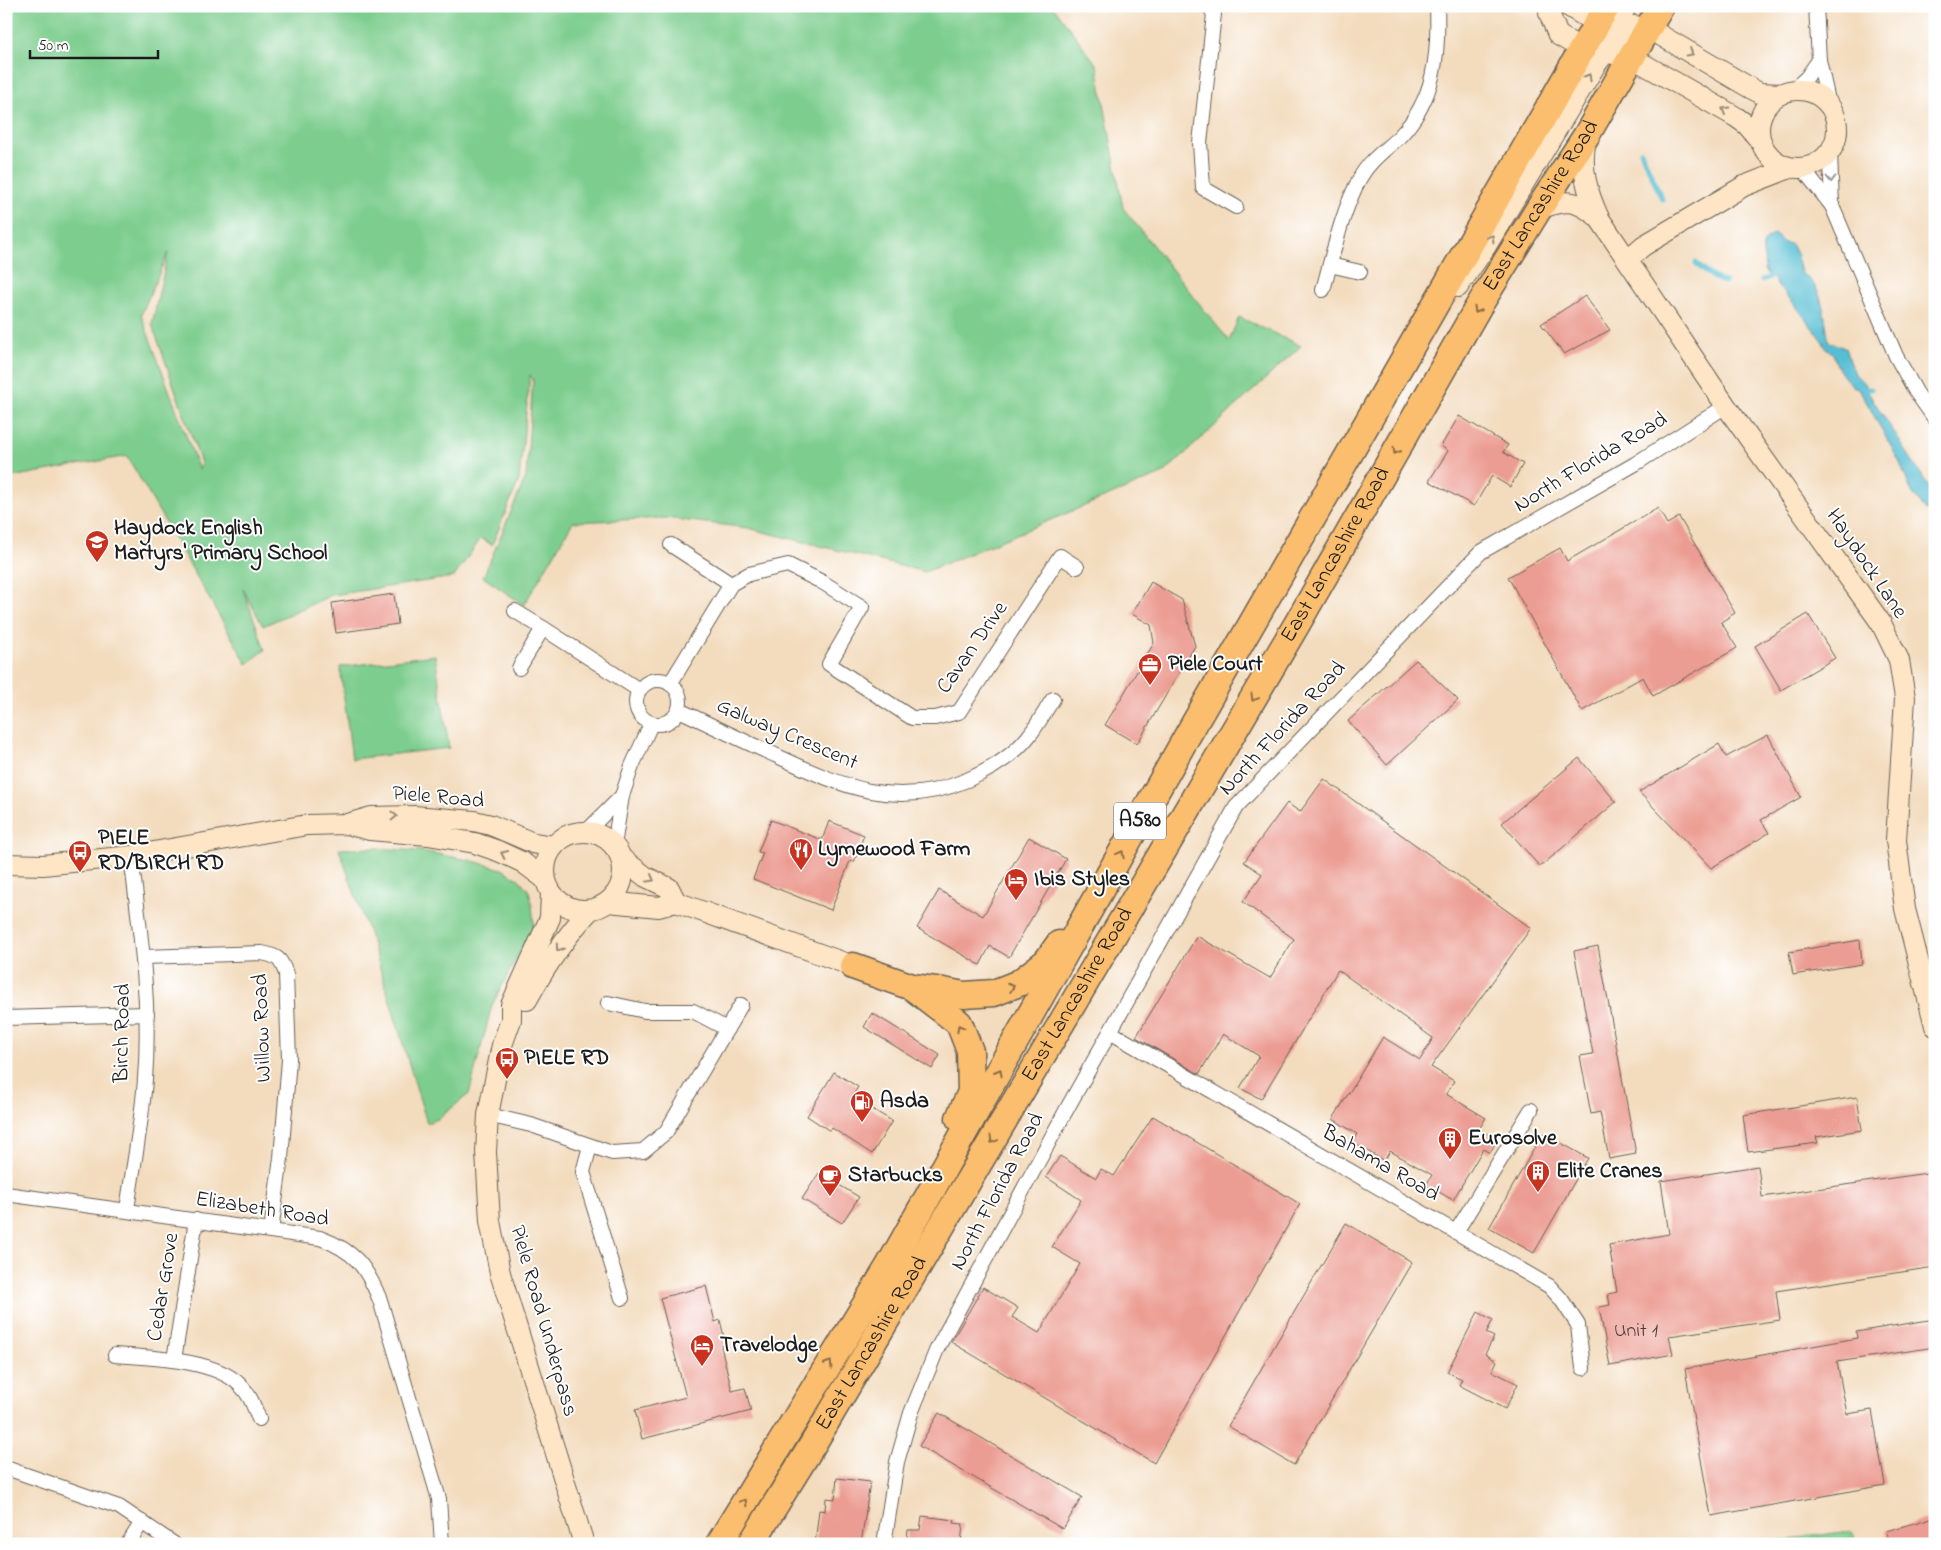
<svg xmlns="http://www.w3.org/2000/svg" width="1941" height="1550" viewBox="0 0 1941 1550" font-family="'Indie Flower',sans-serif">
<rect width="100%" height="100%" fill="#fff"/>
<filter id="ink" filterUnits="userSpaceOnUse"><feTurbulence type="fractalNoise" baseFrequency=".02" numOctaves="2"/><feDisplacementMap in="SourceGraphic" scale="10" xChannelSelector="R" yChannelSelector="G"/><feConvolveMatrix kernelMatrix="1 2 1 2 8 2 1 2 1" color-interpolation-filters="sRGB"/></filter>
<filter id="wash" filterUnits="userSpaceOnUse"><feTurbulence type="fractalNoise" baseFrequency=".0096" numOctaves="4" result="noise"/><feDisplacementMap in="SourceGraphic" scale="20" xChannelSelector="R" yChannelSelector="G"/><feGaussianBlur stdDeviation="1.12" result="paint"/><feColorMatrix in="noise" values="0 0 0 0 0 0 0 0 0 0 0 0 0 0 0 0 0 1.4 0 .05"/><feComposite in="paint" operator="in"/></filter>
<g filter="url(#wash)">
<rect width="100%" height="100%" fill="#f3dbbd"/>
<g fill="#7dcd8e" stroke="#4c7455" fill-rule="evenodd">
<path d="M6,6h1047l44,59 26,143 106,133 10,-24 62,29 -137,127 -239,99 -177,-44 -83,-10 -92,4 -49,83 -41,-28 43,-100 7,-97 -3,-5 -11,105 -27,65 -11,-7 -27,39 -122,18 -69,31 -20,-37 22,61 -18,14 -120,-208 -121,22zM168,253l-16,71 49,139 -2,7 -58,-155z"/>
<path d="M435,655l14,93 -97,11 -12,-92z"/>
<path d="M375,848l46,3 48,9 33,9 17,10 10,12 3,14 2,20 -42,80 -23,89 -31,25 -11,4 -55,-181 -33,-93z"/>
<path d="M1852,1531l7,13h-109z"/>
</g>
<path fill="#56bed3" stroke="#396d78" d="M1774,234l10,9 7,1 6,12 4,17c24,14 23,45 28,69l16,6 10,26 11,11v4l69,107v9l-9,6 -15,-20 -11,-28 -39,-71c-10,-7 -19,-15 -24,-27 -2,-3 -2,-8 -4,-11 -5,-6 -7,-3 -10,-12l-31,-41 -14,-14 -4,-8 -4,-2 -6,-7c3,-17 -10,-25 10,-36z"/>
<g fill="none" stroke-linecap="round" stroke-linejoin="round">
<g stroke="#56bed3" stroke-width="5">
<path d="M1641,151l21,48"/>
<path d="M1696,263c6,7 21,18 29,19"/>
<path d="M1762,280l8,-3"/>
<path d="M1866,389h5"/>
</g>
</g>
<g id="blocks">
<g fill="#ec9d93">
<path d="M1585,296l25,34 -46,24 -23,-30z"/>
<path d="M1459,416l49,29 -5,7 20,12 -13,23 -18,-11 -18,30 -45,-25 19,-30 -7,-5z"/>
<path d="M1658,508l9,16 12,-7 56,96 -14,9 16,26 -84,48 -10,-19 -61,34 -74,-134 52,-29 7,13z"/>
<path d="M1151,582l31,18 13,46 -58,98 -32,-19 49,-82 -3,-18 -19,-11z"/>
<path d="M394,594l4,30 -62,9 -4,-30z"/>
<path d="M1808,614l27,44 -54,32 -26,-44z"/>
<path d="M1416,660l42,40 -71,65 -39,-44z"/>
<path d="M1768,735l33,62 -40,23 8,13 -58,35 -72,-76 80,-48 7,13z"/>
<path d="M1579,758l37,44 -76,65 -38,-44z"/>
<path d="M1324,779l207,149 -100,139 23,14 -8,13 40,24 -7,11 18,11 -7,13 -7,-4 -30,51 -27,-15 6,-10 -42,-24 -6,10 -32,-19 5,-8 -24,-15 50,-82 37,23 13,-22 -95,-68 -77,129 -21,-11 19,-32 -36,-22 -24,40 -63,-37 61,-101 73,42 24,-39 -51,-37 19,-28 -18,-12 43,-59 13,9z"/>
<path d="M771,820l51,20 7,-19 35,14 -10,27 -4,-1 -19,49 -78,-31 10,-26 -5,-1z"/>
<path d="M1029,837l37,22 -57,98 -19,-11 -10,19 -63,-37 22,-38 44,26z"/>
<path d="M1860,940l2,24 -69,11 -4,-23z"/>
<path d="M1598,946l38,208 -27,5 -9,-47 -9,2 -11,-58 13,-2 -19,-103z"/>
<path d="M872,1013l68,42 -8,14 -68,-42z"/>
<path d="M834,1072l24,15 -6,10 40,24 -20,33 -40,-26 -2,3 -23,-15z"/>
<path d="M1857,1097l5,33 -46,7 2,6 -70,9 -5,-37z"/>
<path d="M1153,1116l147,88 -146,259 -203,-121 32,-55 35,21 -6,9 27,16 41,-69 -28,-17 29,-47 -35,-23 14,-21 36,22 5,-9 13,7z"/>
<path d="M1543,1133l45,25 -54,95 -45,-25z"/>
<path d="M1758,1166l4,31 172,-25 1,95 -159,24 4,29 -111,16 4,18 -63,12 -11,-59 11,-2 -2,-11 9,-2 -8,-47 60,-11 -8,-53z"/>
<path d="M819,1173l40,24 -17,26 -40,-24z"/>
<path d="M1346,1223l66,39 -118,203 -66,-39z"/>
<path d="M706,1286l9,36 5,-2 6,25 -5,1 11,45 13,-3 6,23 -109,28 -7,-29 51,-13 -26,-99z"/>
<path d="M1478,1312l15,8 -7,13 8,4 -9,17 12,7 -5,10 26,13 -13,25 -46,-24 3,-6 -15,-7z"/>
<path d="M1935,1319v28l-98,15 10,52 25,-4 13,75 -174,31 -26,-147 172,-31 -1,-6z"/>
<path d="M939,1413l143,84 -19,32 -144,-83z"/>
<path d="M837,1478l33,4 -9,62h-46l4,-34 6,1 1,-13 9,1z"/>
<path d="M922,1516l33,4 -1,3 9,1 -2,20h-55l2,-14h12z"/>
<path d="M1935,1517v27h-46l-3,-13z"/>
</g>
</g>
</g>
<g filter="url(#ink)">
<use href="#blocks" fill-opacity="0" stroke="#675f54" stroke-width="1"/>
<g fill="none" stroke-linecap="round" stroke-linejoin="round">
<g stroke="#675f54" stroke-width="16">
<g id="street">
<path d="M1209,6l5,8 -14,129 3,45 33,19"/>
<path d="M1816,6l3,54 10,45"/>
<path d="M1792,91l15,-14 12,-17"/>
<path d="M1830,152l2,54"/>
<path d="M1802,168l30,38 64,150 20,36 19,27"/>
<path d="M1330,265l30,7"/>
<path d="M1323,290c10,-36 19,-79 37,-112 9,-17 25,-28 39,-41 36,-37 40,-82 38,-131"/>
<path d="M671,545l60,39"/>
<path d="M515,611l28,17"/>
<path d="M519,668l24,-40 96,62"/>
<circle cx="658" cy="702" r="22"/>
<path d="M670,684l61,-100 18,-10 39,-9 34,17 40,25 -33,57 83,54h23l24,-6 101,-156 17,11"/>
<path d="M679,710c32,15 64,31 96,45 66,31 120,56 192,25 23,-10 45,-23 61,-43 10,-12 17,-26 25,-38"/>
<path d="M587,831l35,-35"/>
<path d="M614,845l8,-49 10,-30 19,-42"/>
<path d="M144,957l118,-4c16,3 19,6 24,21l3,86 -8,98 -10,73"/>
<path d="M608,1003l37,8h48l34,18"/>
<path d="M6,1018l141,-4"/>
<path d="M1110,1032l439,254 12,13 17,26 5,43"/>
<path d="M488,1115l43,10 81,28 31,-2 23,-19 75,-127"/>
<path d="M590,1146l-7,26 39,126"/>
<path d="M6,1194l314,44c35,13 46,28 60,62l59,199 3,45"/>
<path d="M127,1210c6,-43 15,-87 18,-131 6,-75 -5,-149 -14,-223"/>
<path d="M1456,1232l75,-122"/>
<path d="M115,1355c36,3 99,4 125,30 10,9 14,22 19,34"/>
<path d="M174,1360l22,-140"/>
<path d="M6,1468l113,39 55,37"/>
<path d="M128,1544l14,-22"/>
<path d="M884,1544l13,-82 14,-49 26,-64 132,-244 167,-298 245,-255 154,-88 91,-58"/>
</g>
</g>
<g stroke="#675f54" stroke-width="22">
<g id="secondary">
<path d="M1549,6v7l9,22 24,14 49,8 105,60 11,8 14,17"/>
<path d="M1568,6l16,10 15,5 49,7 104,61 8,4 21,1"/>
<path d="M1608,33l19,-27"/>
<circle cx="1798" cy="129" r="39"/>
<path d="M1586,139c-6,29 1,53 13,79l127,188 155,217 18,37 6,38 -9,142 9,69 30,117"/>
<path d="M1538,210c26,-12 39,-11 61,8"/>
<path d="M1628,259l15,-13 101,-60 46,-18"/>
<path d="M1458,287l28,-41 109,-180c15,-21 26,-34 53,-38"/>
<path d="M347,824l24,-7 43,-1 60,5 17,4 42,18 20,3"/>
<circle cx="584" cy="871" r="39"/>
<path d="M621,858l25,19 23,11 7,14"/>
<path d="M6,864l37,1 88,-9 176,-31 40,-1 23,6 58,5 47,8 23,8 24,11 23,17"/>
<path d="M551,893l-1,25 -39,87v15l-9,25 -14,70 -2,37 4,69 10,52 84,271"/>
<path d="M608,902l51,5 17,-5 177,64"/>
<path d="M527,1000c18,-33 37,-62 63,-90"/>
</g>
</g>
<g stroke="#675f54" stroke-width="29">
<g id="highway">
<path d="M853,966l59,21 31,4 21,4 30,-2 25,-10 27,-21 13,-18"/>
<path d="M912,987l47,36 11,28 1,41 -12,26"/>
<path d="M719,1544l170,-278 297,-528 421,-732"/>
<path id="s1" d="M751,1544l62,-100 484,-820 180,-315 61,-99 48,-74 75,-130"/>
</g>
</g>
<use href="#street" stroke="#fff" stroke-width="14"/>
<use href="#secondary" stroke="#fde5c5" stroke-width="20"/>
<use href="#highway" stroke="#fbbe6e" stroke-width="26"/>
</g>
<defs><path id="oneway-chevron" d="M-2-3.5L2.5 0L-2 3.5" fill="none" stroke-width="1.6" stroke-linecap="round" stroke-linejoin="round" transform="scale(1.25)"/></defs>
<g stroke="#988b79">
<use href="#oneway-chevron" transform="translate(1690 53) rotate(31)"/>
<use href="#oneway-chevron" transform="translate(1588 77) rotate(-60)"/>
<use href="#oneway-chevron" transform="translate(1725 110) rotate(-150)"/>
<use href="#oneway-chevron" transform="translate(1491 238) rotate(-59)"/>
<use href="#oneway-chevron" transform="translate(394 816) rotate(-1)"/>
<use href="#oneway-chevron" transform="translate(504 854) rotate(-155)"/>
<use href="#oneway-chevron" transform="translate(651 879) rotate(29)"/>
<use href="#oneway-chevron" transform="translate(559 948) rotate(125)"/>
</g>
<use stroke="#999" href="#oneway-chevron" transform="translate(1831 179) rotate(88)"/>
<g stroke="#8c6d45">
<use href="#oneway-chevron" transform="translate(1477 310) rotate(120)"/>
<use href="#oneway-chevron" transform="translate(1396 451) rotate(120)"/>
<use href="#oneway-chevron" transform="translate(1254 698) rotate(121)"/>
<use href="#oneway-chevron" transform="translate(1121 854) rotate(-61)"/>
<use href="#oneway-chevron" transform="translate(1011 987) rotate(-21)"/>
<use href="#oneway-chevron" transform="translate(960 1028) rotate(-119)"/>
<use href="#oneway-chevron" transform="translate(999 1072) rotate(-60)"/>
<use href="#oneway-chevron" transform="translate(993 1140) rotate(121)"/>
<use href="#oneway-chevron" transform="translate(829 1364) rotate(-58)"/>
<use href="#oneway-chevron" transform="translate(744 1502) rotate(-58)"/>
</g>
</g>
<defs>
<g id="school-pin" transform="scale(1.25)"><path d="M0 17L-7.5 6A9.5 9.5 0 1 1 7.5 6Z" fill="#c8321e" stroke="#fff"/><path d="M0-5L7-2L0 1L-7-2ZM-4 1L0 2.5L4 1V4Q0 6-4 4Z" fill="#fff"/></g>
<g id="office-pin" transform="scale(1.25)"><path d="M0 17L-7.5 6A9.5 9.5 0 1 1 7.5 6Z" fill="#c8321e" stroke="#fff"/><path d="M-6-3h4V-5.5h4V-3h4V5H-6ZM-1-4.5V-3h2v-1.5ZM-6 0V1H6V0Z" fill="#fff"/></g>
<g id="restaurant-pin" transform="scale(1.25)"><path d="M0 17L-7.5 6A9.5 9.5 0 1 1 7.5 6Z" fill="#c8321e" stroke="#fff"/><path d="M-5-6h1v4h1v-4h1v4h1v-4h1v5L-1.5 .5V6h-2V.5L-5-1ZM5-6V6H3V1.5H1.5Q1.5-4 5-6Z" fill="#fff"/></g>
<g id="bus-pin" transform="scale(1.25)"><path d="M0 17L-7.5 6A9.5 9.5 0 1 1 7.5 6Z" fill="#c8321e" stroke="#fff"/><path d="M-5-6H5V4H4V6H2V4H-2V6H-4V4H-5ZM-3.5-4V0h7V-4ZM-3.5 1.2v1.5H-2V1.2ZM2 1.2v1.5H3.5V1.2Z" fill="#fff"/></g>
<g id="hotel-pin" transform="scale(1.25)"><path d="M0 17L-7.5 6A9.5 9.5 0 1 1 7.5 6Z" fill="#c8321e" stroke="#fff"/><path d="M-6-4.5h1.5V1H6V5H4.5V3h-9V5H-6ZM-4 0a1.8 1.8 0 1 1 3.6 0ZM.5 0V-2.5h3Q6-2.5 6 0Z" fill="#fff"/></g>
<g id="fuel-pin" transform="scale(1.25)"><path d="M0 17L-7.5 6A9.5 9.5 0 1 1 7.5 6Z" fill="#c8321e" stroke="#fff"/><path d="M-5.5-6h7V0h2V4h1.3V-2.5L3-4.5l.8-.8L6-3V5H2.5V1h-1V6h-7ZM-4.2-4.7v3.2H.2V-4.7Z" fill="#fff"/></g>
<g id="building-pin" transform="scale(1.25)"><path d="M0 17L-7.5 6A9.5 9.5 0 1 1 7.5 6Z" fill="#c8321e" stroke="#fff"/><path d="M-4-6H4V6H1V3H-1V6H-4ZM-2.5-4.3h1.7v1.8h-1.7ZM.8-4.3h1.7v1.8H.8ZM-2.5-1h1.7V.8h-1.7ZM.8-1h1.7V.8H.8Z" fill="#fff"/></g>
<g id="cafe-pin" transform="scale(1.25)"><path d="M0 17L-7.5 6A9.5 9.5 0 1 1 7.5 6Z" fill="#c8321e" stroke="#fff"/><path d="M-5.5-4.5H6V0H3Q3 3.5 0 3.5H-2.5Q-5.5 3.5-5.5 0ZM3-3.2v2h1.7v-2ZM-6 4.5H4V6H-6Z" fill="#fff"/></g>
</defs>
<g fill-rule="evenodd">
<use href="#school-pin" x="97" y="542"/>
<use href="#office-pin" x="1150" y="665"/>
<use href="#restaurant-pin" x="801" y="850"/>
<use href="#bus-pin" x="80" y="852"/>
<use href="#hotel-pin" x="1016" y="880"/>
<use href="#bus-pin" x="507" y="1059"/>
<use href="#fuel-pin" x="862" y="1102"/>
<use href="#building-pin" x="1450" y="1139"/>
<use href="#building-pin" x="1538" y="1172"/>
<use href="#cafe-pin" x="830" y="1176"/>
<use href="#hotel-pin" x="702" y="1346"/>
</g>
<g text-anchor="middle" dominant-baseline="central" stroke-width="4" stroke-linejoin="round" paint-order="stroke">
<g font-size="20" fill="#503c3a">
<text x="1636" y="1331">Unit 1</text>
</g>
<rect fill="#fff" stroke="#606060" stroke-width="1" x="1114" y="802.5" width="52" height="37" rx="4"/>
<g font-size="21" font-weight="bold" fill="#1c1c1c">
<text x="1140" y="821">A580</text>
</g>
<g font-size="22" fill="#1c1c1c" stroke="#fff">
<text stroke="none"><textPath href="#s1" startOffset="1554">East Lancashire Road</textPath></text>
<text transform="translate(1591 463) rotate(-31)">North Florida Road</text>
<text stroke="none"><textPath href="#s1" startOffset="1149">East Lancashire Road</textPath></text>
<text transform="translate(1866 564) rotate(56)">Haydock Lane</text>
<text transform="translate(973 648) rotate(-55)">Cavan Drive</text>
<text transform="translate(1283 729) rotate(-47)">North Florida Road</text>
<text transform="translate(787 735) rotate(23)">Galway Crescent</text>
<text transform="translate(438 798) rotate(5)">Piele Road</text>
<text stroke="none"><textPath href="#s1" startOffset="639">East Lancashire Road</textPath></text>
<text transform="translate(263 1028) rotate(-92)">Willow Road</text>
<text transform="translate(123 1033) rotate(-89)">Birch Road</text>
<text transform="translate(1380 1164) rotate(30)">Bahama Road</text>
<text transform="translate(998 1192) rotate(-62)">North Florida Road</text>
<text transform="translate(262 1210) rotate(9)">Elizabeth Road</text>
<text transform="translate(164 1287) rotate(-81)">Cedar Grove</text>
<text transform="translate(543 1321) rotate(74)">Piele Road Underpass</text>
<text stroke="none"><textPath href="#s1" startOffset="234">East Lancashire Road</textPath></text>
</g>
<g font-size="22" font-weight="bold" fill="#1c1c1c" stroke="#fff" text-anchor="start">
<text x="114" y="529">Haydock English<tspan x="114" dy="25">Martyrs' Primary School</tspan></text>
<text x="1168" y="665">Piele Court</text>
<text x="98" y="839">PIELE<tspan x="98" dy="25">RD/BIRCH RD</tspan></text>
<text x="818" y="850">Lymewood Farm</text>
<text x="1034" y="880">Ibis Styles</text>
<text x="524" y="1059">PIELE RD</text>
<text x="880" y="1102">Asda</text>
<text x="1468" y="1139">Eurosolve</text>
<text x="1556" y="1172">Elite Cranes</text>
<text x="848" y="1176">Starbucks</text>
<text x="720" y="1346">Travelodge</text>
</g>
</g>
<rect width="1941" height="1550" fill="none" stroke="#fff" stroke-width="25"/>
<path d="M30 50v8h128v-8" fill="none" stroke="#1c1c1c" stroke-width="2.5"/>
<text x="38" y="50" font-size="15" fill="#1c1c1c" stroke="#ffffff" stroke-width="4" paint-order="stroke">50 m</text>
</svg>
